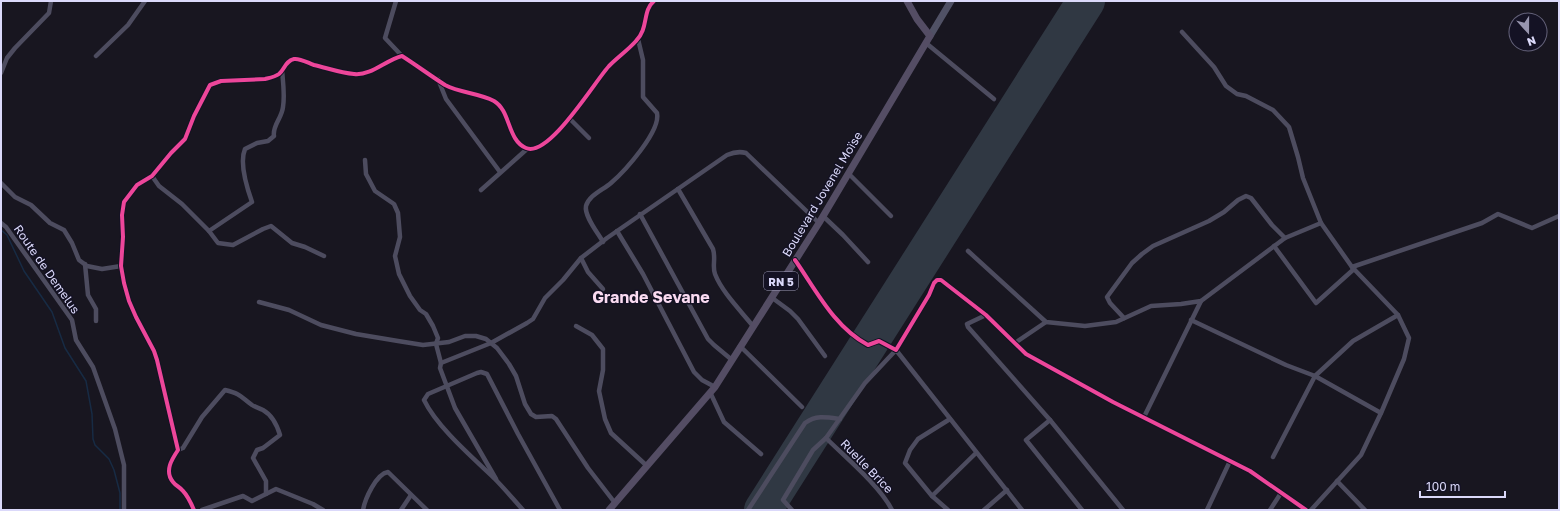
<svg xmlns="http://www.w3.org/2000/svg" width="1560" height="511" viewBox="0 0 1560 511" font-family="'Golos Text',sans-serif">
<rect width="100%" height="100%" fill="#181620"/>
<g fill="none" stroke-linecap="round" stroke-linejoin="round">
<path stroke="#172b44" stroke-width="1.5" d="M1,230l6,5 17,36 28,41 13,36 21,33 6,33 1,25 2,6 14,14 5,11 6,23v17"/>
<path stroke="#303843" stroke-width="38" d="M763,510l323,-509"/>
<g stroke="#4d4c5f" stroke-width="4.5">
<path d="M396,1l-11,37 17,18"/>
<path d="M1182,32l32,35 12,19 11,8 9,2 27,14 16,17 9,30 5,21 18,45 31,44 46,48 11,23 -5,21 -23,54 -20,42 -50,55"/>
<path d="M926,43l68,56"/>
<path d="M96,56l32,-31 17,-24"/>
<path d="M1,73l6,-15 8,-10 34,-35 2,-12"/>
<path d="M438,79l8,20 54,73"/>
<path d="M570,119l19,19"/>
<path d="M365,160l1,14 9,17 19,13 4,9 2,24 -5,19 4,18 11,22 10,14 6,4 7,12 5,12 -2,6 5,19"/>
<path d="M848,173l43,43"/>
<path d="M152,176l7,10 23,18 27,27 43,-29c-5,-14 -13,-39 -7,-53l12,-6 11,-2 6,-5c-2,-10 8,-18 9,-29 2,-12 0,-25 -1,-37"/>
<path d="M1,183l14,14 16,8 19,18 14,7 8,13 7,17 8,6 15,3 19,-3"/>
<path d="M678,189l35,60c3,10 -1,17 2,25 7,18 25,36 38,52"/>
<path d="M481,190l46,-41"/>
<path d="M640,214l68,125 6,6 18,15"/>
<path d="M823,216l20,19 25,27"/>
<path d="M1,223l5,4 66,93 4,20 17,27 22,62 9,36v45"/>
<path d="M209,231l9,12 15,2 30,-16 8,-3 21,17 13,4 19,9"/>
<path d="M617,231l26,43 51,98 8,8 13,7"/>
<path d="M603,242c-5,-9 -19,-26 -17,-36 3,-11 17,-16 25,-23 14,-12 50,-52 46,-70l-14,-16v-37l-5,-21"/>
<path d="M1274,246l42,57 38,-34"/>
<path d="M968,251l78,71 39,4 31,-4 35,-16 30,-2 20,-3 84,-63 36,-15"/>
<path d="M581,258l7,14 15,17"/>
<path d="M795,260c21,30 39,67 73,85l11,-4 17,9 33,-55 5,-12 3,-3h4l45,35 40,39 87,48 137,69 56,39"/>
<path d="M85,264l3,31 8,14v12"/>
<path d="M1352,267l130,-44 16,-9 34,14 27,-12"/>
<path d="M771,297l19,14 8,8 27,37"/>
<path d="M259,302l30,8 32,15 35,9 42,7 25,4 26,-3 16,-6h11l10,3 11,9 12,16 7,12 9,28 6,10 5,3 16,-1 4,3 32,49 27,35"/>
<path d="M986,315l-19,9 1,3 82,93 73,90"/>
<path d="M1124,318l-14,-15 -3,-6 25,-34 10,-9 11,-8 56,-25 15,-9 14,-12 8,-4 5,2 21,27 13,13"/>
<path d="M1191,320l95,45 29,11 -42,81"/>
<path d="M576,326l16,9 11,14v21l-4,21 6,28 6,14 36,33"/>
<path d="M1015,343l31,-21"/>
<path d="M740,346l62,61"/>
<path d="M710,392l14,30 37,32"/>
<path d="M1381,413l-66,-37 38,-35 45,-26"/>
<path d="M1144,417l57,-116"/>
<path d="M1050,420l-24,20 56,70"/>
<path d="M826,438c19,19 54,48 66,72"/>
<path d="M178,450l5,-2 19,-31 23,-27c16,4 15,6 27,15 3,2 7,3 11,5 9,5 14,15 17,25l-17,13 -6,2 -4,8 13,23v13"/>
<path d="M496,479l-41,-71 -15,-40 1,-5 50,-20 36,-20 6,-4 12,-21 18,-18 18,-22 26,-20 120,-83c7,-3 12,-4 19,-2l73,70"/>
<path d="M1337,481l28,29"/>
<path d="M932,496l44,-43"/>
<path d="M194,510c-3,-7 -6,-14 -11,-19 -3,-4 -7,-5 -10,-9 -9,-11 -1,-23 5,-32l-21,-90 -3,-9 -18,-34 -7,-16 -5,-18 -3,-17 2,-29 -1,-22 2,-13 13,-17 15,-9 19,-23 14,-14 9,-23 16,-31 11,-4 44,-2c4,-1 10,-2 14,-5 6,-5 6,-13 15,-15 6,-1 14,4 20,6 13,3 27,8 40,9 17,2 32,-14 48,-18 14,9 29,20 43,29 15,8 34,8 49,16 17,10 13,39 32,47 23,10 69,-67 83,-82 9,-9 19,-16 27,-25 13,-13 6,-30 18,-40"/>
<path d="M202,510l41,-14 9,5 24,-12 37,15 10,6"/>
<path d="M363,510c2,-11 13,-36 25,-38l39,38"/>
<path d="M401,510l10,-15"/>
<path d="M523,510c-10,-11 -19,-22 -29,-32 -22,-21 -57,-51 -70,-78l4,-6 49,-21 4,-1 6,2 31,60 42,76"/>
<path d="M748,510l57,-87c11,-8 21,-6 35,-4"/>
<path d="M792,510l-9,-10 30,-50 13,-12 39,-55 31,-33 126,160"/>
<path d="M948,510l-16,-14 -27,-33 5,-13 8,-11 32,-20"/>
<path d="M984,510l23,-20"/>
<path d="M1207,510l23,-49"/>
<path d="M1270,510l11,-17"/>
</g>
<path stroke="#505165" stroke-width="7" d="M930,36l21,-35"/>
<path stroke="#544d64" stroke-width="7" d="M609,510l106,-123 104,-164 111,-187 -13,-17 -10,-18"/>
<g stroke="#141224" stroke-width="6">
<g id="cycleway">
<path d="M795,260c21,30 39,67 73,85l11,-4 17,9 33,-55 5,-12 3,-3h4l45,35 40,39 87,48 137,69 56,39"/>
<path d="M194,510c-3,-7 -6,-14 -11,-19 -3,-4 -7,-5 -10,-9 -9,-11 -1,-23 5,-32l-21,-90 -3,-9 -18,-34 -7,-16 -5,-18 -3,-17 2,-29 -1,-22 2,-13 13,-17 15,-9 19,-23 14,-14 9,-23 16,-31 11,-4 44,-2c4,-1 10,-2 14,-5 6,-5 6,-13 15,-15 6,-1 14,4 20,6 13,3 27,8 40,9 17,2 32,-14 48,-18 14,9 29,20 43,29 15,8 34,8 49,16 17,10 13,39 32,47 23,10 69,-67 83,-82 9,-9 19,-16 27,-25 13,-13 6,-30 18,-40"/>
</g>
</g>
<use href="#cycleway" stroke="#ed469a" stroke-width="4"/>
</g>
<g text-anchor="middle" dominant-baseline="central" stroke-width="3" stroke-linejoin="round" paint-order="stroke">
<rect fill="#141224" stroke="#9f9dba" stroke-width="1" x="764" y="272" width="34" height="18" rx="3"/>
<g font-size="11" font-weight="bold" fill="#dbd9fa">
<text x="781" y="281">RN 5</text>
</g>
<g font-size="12" fill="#dbd9fa" stroke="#141224">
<text transform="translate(822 194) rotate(-59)">Boulevard Jovenel Moïse</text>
<text transform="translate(47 269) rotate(55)">Route de Demelus</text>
<text transform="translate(867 466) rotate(46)">Ruelle Brice</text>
</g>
<g font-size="16" font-weight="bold" fill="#fadbf1" stroke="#141224">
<text x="651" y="297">Grande Sevane</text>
</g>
</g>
<rect width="1560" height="511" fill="none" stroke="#dbd9fa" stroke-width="4"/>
<g transform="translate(1528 32) rotate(159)"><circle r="19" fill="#141224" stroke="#64627a"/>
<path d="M0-3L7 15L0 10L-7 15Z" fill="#9795ae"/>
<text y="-6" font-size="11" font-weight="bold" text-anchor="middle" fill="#dbd9fa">N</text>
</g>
<path d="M1420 491v6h85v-6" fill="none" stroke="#dbd9fa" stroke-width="2"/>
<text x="1426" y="491" font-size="12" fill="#dbd9fa" stroke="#141224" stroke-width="3" paint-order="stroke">100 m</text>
</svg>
